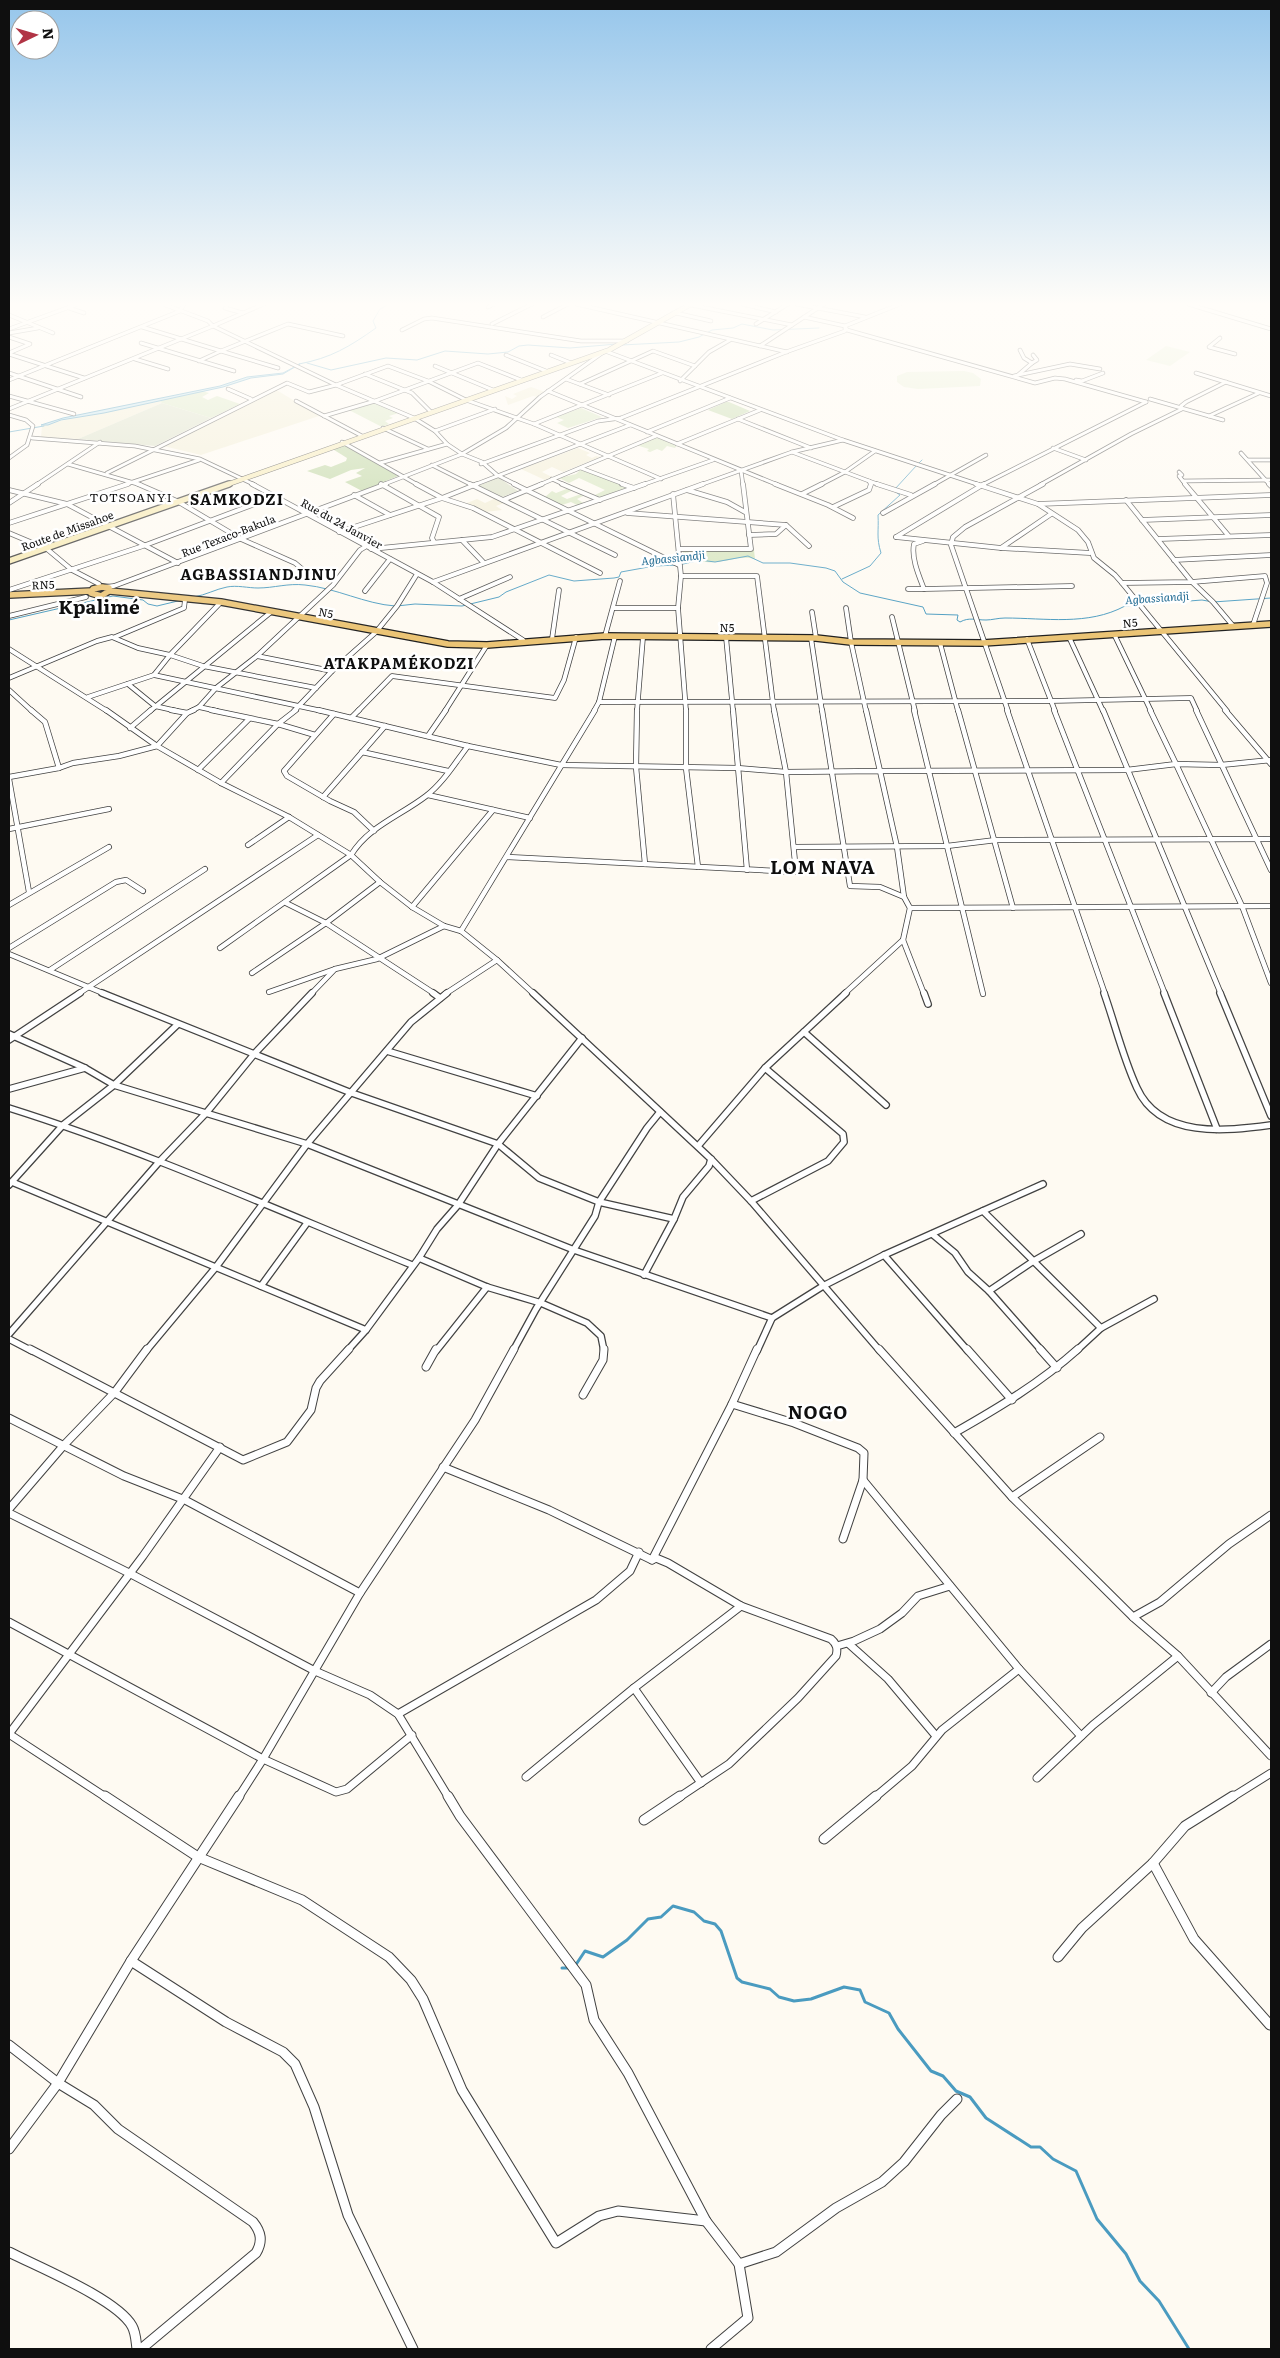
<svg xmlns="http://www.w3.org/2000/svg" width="1280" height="2358" viewBox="0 0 1280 2358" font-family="Literata,serif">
<rect width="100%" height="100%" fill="#fefaf2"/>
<g fill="#f2edd4">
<path d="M531,387l14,5 -7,5 -5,-1 -25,9 -3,-9 7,3 5,-3 -4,-2z"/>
<path d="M275,389l44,27 -118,39 -42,-10z"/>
<path d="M159,400l3,3 -84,36 -37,-2 1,-11 14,-4z"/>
<path d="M578,448l12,5 -4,2 6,3 4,-2 4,1 -37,15 -11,-5 -10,5 10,5 -7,3 -24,-11z"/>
<path d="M496,498l8,5 -8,3 6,4 -17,2 -18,-9 10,-4 8,4z"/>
</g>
<g fill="#d6e5be">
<path d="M202,391l7,2 -7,4 6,3 9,-4 23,8 -29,14 -49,-15 -3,-3z"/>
<path d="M376,400l26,12 -13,4 4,2 -8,3 4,3 -7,3 -33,-17z"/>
<path d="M581,408l21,9 -34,11 -11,-5 7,-3 -8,-3z"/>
<path d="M657,437l20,8 -2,3 -8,-2 -5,5 -5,-2 -7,3 -3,-1 2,-2 -13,-4z"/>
<path d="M581,469l49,19 -28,10 -7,-3 10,-5 -26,-12 -10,5 -10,-5 17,-4z"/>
<path d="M569,488l4,2 -12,6 6,3 14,-5 4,1 -8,4 8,5 -6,2 -8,-4 -9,3 -17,-8 7,-6 4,2z"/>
<path d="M683,550h71l1,9c-14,-4 -25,2 -40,3 -13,1 -17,-2 -31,2z"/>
</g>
<g fill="#bcd49f">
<path d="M726,402h3l21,9 -18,8 -24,-9z"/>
<path d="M345,445l53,31 -36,15 -17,-9 17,-6 -6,-3 9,-5 -14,2 -21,9 -23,-8 18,-6 6,2 15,-6 1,-3 -16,-10z"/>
</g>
<g fill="#d8dec4">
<path d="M162,403l49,15 -56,28 -77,-7z"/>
<path d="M498,477l20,14 -16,6 -24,-11z"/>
</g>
<g fill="#e5edcf">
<path d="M1166,346l24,6 -20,14 -24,-6z"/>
<path d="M964,371l9,2 8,6 -1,7 -62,3 -14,-2 -7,-5v-6l10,-4z"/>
</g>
<path fill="#bbe1f0" stroke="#4a9bc0" d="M300,364l-17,10 -32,4 -28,9 -119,26 -43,7 -13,5h-7l22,-7 157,-32 27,-9 36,-4z"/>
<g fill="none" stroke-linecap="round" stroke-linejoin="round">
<g stroke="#4a9bc0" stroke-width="1">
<path d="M622,345l57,-3 20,-5 13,-7 21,-2 9,-4 31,6 46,-2"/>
<path d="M307,363l24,7 55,-12 31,2 28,-9 43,3 20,-2 11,-6 9,-1 42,3 47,-4"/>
<path d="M299,364c32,-6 50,-17 77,-36l-3,-7 7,-12 9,-5"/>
<path d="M9,432l35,-6"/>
<path d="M919,463l3,-3"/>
<path d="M895,489l22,-24"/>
<path d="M842,579l28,-13 11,-13c-5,-16 -2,-22 -3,-38l22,-20 -6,-4"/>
<path d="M194,597c12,-2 22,-8 33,-10 10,-2 21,1 31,1 16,0 30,-5 47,-3 31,3 60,19 90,21"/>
<path d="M397,606l18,-2 47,2 37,-9 7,-5 43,-17 25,6 40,-3 5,-1 2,-5 33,-6 25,-1 21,-5 15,2 33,-6 15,7h27l36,5 9,3 8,11 17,11 63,14 3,7 32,1 -1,5 3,2c9,-5 15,-2 26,-2 6,0 12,-2 19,-2 40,0 83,8 120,-12l77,-6 11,2 58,-4"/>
<path d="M9,620l104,-24 30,4 5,4 9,2 25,-6"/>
</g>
<g stroke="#4a9bc0" stroke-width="3">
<path d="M575,1966l10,-15 18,6 24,-17 21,-21 13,-2 12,-11 21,6 10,9 11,3 6,7 16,47 5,4 28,7 9,8 15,4 17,-2 33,-12 16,3 5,12 24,11 9,16 33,42 12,5 13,15 14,6 16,21 45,29h9l13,12 23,12 21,48 29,35 14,27 19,20 30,48"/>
<path d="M562,1968h9"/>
</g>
<g stroke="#424242" stroke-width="4.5">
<g id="minor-far5">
<path d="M163,304l45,17 5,5"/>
<path d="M228,304l-3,4 18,5"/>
<path d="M264,304l-51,22 123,59 78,33 21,13 12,13 15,10 20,8 15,13 20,10"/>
<path d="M576,304l211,48"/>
<path d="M742,304l34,8"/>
<path d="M796,304l69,13"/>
<path d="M1188,304l83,25"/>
<path d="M691,305l101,20"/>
<path d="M488,307l6,-3"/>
<path d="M69,308l15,5"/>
<path d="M676,313l35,8"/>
<path d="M9,315l44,18"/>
<path d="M543,317l25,-13"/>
<path d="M804,317l41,9 2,4 188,53 20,-5 10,1 81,23"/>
<path d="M492,324l40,-20"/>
<path d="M756,324l32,-20"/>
<path d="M142,327l79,24 67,-27 55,12"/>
<path d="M9,329l69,-25"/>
<path d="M402,330l22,-11 8,-1 149,23h46"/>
<path d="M9,333l29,-5"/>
<path d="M9,337l21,7 -21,9"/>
<path d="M1220,338l-11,9 26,7"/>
<path d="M141,343l93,28"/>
<path d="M760,346l64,-42"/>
<path d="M9,354l75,24"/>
<path d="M506,355l40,16"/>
<path d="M551,355l20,8"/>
<path d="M135,359l33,10"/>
<path d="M199,361l22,-10 57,17"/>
<path d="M1032,363l5,-3 -4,-5"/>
<path d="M435,366l58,24"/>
<path d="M9,373l72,24"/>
<path d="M1196,373l75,23"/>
<path d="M365,374l47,19 19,19"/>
<path d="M1018,375l14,-12 -8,-5 -4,-8"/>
<path d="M1014,376l56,-12 30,5"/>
<path d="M566,379l43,16"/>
<path d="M9,380l171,-69 4,-7"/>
<path d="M1076,380l6,1 21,-8"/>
<path d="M680,381l29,-29 21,-12"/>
<path d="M580,384l73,-33 42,15"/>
<path d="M228,389l23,10"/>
<path d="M548,391l230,94"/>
<path d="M9,396l65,18"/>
<path d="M1150,399l73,21"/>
<path d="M296,401l66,35"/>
<path d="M9,409l204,-83"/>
<path d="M9,415l17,5 7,6 -6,19 -18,13"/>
<path d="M324,416l51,-15 103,-38 43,17"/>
<path d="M1209,416l50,-23"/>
<path d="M738,419l73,29"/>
<path d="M534,424l128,-51"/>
<path d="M383,428l45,21"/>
<path d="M435,431l60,-22"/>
<path d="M647,432l83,-34"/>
<path d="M32,438l103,8 65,13 55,26"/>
<path d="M342,442l76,43"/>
<path d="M677,444l83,-34"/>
<path d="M1053,448l33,12"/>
<path d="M792,452l77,29 2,4"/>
<path d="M1241,453l29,32"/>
<path d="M1248,460h23"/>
<path d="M380,463l67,-19"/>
<path d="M68,464l73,21"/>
<path d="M481,464l117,-43 23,-3 165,-66 59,-21v-5l55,-22"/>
<path d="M432,465l40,20"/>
<path d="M581,468l45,17"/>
<path d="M741,471l2,14"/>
<path d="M1179,472l3,3 -3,1 7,9"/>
<path d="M107,473l180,-90 22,9 27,-7 52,-19 40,15 38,19 68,24 127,55"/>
<path d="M552,479l13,6"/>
<path d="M869,481l11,4"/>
<path d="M1183,481l88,-1"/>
<path d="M36,485l64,-43"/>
<path d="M124,485l75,-25"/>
<path d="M382,485l80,-31 44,-26 34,-31 65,-46 238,89 137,45"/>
<path d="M474,485l156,-60"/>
<path d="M539,485l117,-49"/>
<path d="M642,485l71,-25"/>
<path d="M700,485l92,-33 51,-12"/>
<path d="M820,485l25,-13 30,-21"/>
<path d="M933,485l53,-30"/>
<path d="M982,485l164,-83"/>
<path d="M1040,485l91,-51 51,-25 -1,-3 5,-4 40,-20"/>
</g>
</g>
<g stroke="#424242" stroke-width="5.5">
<g id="minor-far4">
<path d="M138,484l39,17 64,38 54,24 19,16"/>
<path d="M252,484l181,98 90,58"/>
<path d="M381,484l58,33 -7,21 2,4"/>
<path d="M416,484l26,14 31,10 127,65"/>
<path d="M470,484l145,71"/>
<path d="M514,484l165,81"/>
<path d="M562,484l38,16"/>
<path d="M622,484l12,4"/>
<path d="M775,484l53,21 25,13"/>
<path d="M877,484l34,11"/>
<path d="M976,484l62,20 233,-9"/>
<path d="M1185,484l43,51"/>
<path d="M1269,484l2,2"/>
<path d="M9,490l58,14 111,59"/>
<path d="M687,490l40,12 18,10"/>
<path d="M673,494l8,82 -3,32 8,103"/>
<path d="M802,494l20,-10"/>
<path d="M354,495l36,20"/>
<path d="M503,500l39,-16"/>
<path d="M1126,500l66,82 21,20 21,25"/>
<path d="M9,503l29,-19"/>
<path d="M1038,504l40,26 10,12 6,16 21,17 7,8"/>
<path d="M833,507l36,-17 2,-6"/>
<path d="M627,513l159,12 23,21"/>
<path d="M883,513l52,-29"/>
<path d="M1142,520l129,-5"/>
<path d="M9,523l119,-39"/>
<path d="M339,532l103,-34 35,-14"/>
<path d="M9,533l38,16 25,21 27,14"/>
<path d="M749,535l27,-1 10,-9"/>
<path d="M896,537l88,-53"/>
<path d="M896,537l105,11 89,5"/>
<path d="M1159,539l112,-4"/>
<path d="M462,540l21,22"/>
<path d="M923,541l-9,3c-3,14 5,32 10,45l148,-3"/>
<path d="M1001,548l50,-34"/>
<path d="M371,549l121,-12 153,-53"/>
<path d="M679,549h72l-8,-65"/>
<path d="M1174,560l97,-5"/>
<path d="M681,576h76l17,135"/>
<path d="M433,582l270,-98"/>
<path d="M105,587l9,-1 272,-102"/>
<path d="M908,589h16"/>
<path d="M9,590l134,-44 133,-50"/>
<path d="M365,591l25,-32"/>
<path d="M459,599l51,-22"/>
<path d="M614,608h64"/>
<path d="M846,608l5,34 15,69"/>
<path d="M812,612l4,26"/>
<path d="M9,616l77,-19"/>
<path d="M892,617l23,94"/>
<path d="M1114,634l37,77"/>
<path d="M605,636l15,-55"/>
<path d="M115,637l69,-29 1,-8"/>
<path d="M726,637l7,74"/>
<path d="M1069,637l34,74"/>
<path d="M811,638l11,73"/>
<path d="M552,639l7,-49"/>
<path d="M1027,639l28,72"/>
<path d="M940,643l18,68"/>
<path d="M9,649l98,62"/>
<path d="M257,656l75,15"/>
<path d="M154,675l168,36"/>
<path d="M9,678l88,-37 15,-4 26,11 32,7 33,11 113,22"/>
<path d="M128,684l27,22 22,5"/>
<path d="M9,690l23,21"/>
<path d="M88,697l66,-22 16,-20 51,-53"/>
<path d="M599,702l451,-1 141,-3 6,13"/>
<path d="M199,707l18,4"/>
<path d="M150,711l121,-99"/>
<path d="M191,711l8,-4 17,-19 41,-32 76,-71 27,-35 5,-3"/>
<path d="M294,711l38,-40 44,-39 21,-26 20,-32"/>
<path d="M358,711l34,-35 163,22 9,-18 12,-43"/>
<path d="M445,711l42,-66"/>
<path d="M594,711l5,-9 16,-66"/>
<path d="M637,711l6,-74"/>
<path d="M1008,711l-57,-166 2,-8 12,-10 78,-43"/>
<path d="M1227,711l-105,-128 70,-1 73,-6 2,7 -14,42"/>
</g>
</g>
<g stroke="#424242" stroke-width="6">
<g id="minor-far3">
<path d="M31,710l14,12 14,46 14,-5 46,-7 38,-10 30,-33 7,-3"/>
<path d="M106,710l51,36 64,37 68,34 62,38 29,27 32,25 32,19 17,5 36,29 37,34"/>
<path d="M171,710l16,3"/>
<path d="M211,710l67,14 37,11"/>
<path d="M318,710l150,36 93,19 176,3 49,4 94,-1 17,76 7,50 6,11 -7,32 -59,54"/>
<path d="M637,710l-1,57 9,97"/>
<path d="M686,710v58l12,99"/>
<path d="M733,710l14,160"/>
<path d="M822,710l28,176 30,1 24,10"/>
<path d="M866,710l14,61 247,-1 49,-6 -26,-54"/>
<path d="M914,710l69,284"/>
<path d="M958,710l55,198"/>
<path d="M1007,710l98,284"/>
<path d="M1054,710l111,284"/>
<path d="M1103,710l118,284"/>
<path d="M1196,710l75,160"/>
<path d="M1225,710l46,54"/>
<path d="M334,714l-50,57 3,5 43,25 24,11 20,19"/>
<path d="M351,718l8,-8"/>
<path d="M130,728l21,-18"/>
<path d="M428,736l18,-26"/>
<path d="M362,752l86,19"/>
<path d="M1271,760l-50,5 -45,-1 66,142 29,77"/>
<path d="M198,770l51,-51"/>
<path d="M9,777l50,-9"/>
<path d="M9,779l20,113"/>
<path d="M221,783l57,-59 18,-14"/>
<path d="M428,795l102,23"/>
<path d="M323,797l62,-71"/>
<path d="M9,829l100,-20"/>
<path d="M248,845l41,-28"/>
<path d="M795,847l152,-1 49,-6 275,-1"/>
<path d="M507,857l289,15 -10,-100 -12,-62"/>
<path d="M286,903l40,20 109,71"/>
<path d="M9,905l100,-58"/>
<path d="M412,907l81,-97"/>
<path d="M910,908l361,-2"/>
<path d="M461,931l134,-221"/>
<path d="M903,940l21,54"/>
<path d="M9,948l107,-66 10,-2 17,11"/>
<path d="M220,948l131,-93c18,-29 49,-39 75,-59 17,-13 29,-33 42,-50"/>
<path d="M9,954l96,40"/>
<path d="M50,970l155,-101"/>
<path d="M252,973l74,-50 54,-41"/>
<path d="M269,992l66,-23"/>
<path d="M78,994l240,-159"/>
<path d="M311,994l24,-25 42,-10 67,-33"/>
<path d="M445,994l52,-34"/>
</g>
</g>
<g stroke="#424242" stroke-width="8">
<g id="minor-far2">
<path d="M102,993l247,99 149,52 41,34 60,24 75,17 -30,56"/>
<path d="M433,993l7,5"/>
<path d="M533,993l178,166 40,42 129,150"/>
<path d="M924,993l4,11"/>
<path d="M1104,993c11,31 19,65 33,95 23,51 89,43 134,37"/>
<path d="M1164,993l53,136"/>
<path d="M1220,993l51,123"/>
<path d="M804,1032l82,73"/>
<path d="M9,1034l76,34 29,17 193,59 267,106 198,68"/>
<path d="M9,1040l71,-47"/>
<path d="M387,1051l150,45"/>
<path d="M9,1089l76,-21"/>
<path d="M9,1108c137,43 270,103 403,157"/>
<path d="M698,1146l67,-78 81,-75"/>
<path d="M12,1182l354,148"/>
<path d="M9,1185l54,-60 51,-40 63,-60"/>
<path d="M751,1201l77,-40 16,-19 -1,-8 -78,-66"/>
<path d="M983,1211l118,117 -25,23"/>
<path d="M674,1219l9,-22 26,-31 2,-7"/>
<path d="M932,1234l23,19 13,19 21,19 53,60"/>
<path d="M884,1255l84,96"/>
<path d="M419,1258l68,29 54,16 46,20 14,13 3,15"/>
<path d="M261,1286l46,-63"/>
<path d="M989,1291l43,-29 49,-28"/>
<path d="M1101,1328l53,-29"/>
<path d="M9,1334l150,-172 48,-50 48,-59 57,-60"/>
<path d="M9,1339l23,12"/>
<path d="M146,1351l70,-84 91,-123 104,-122 36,-29"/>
<path d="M347,1351l19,-21 53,-72 18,-29 21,-24 40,-61 84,-106"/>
<path d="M436,1351l51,-64"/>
<path d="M513,1351l23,-42 59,-93 4,-14 48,-74 13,-16"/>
<path d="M757,1351l15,-33 51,-32 61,-31 159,-71"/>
</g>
</g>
<g stroke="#424242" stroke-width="9">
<g id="minor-far1">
<path d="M30,1349l213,111 44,-18 24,-32 5,-22 4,-7 29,-32"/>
<path d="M879,1349l133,148 121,120 45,39 93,100"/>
<path d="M967,1349l45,51"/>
<path d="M1040,1349l17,19"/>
<path d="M426,1367l10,-18"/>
<path d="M583,1395l20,-35 1,-11"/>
<path d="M732,1404l62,19 64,25 6,5 -1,27 -20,59"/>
<path d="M9,1418l115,58 61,24 175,93"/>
<path d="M954,1433c44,-25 86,-50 124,-84"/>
<path d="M443,1467l106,43 103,50 4,-2 12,5 73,43 90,33c6,5 7,10 5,17l-38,42 -69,66 -51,34"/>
<path d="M863,1480l156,189 62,67"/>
<path d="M1012,1497l88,-60"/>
<path d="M9,1509l55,-64 51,-53 32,-43"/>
<path d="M9,1513l122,61 184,97 55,24 28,19 51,84"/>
<path d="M652,1560l80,-156 25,-55"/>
<path d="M1133,1617l27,-15 69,-58 42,-29"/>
<path d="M9,1622l254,137 73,33 11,-3 65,-54"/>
<path d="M849,1644l39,35 48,57"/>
<path d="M837,1646l17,-5 26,-12 22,-16 16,-17 32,-10"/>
<path d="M634,1688l67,95"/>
<path d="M1211,1693l15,-16 45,-33"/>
<path d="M398,1714l198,-114 34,-29 9,-19"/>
<path d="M9,1734l98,64"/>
<path d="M9,1734l134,-178 77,-109"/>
<path d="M526,1777l108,-89 107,-82"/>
<path d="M1037,1778l56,-53 85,-69"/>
<path d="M238,1798l25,-39 97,-166 115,-173 39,-71"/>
<path d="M874,1798l38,-32 30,-36 77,-61"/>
<path d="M1231,1798l40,-25"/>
</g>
</g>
<g stroke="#424242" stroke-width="11">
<g id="minor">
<path d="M105,1796l93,61 104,43 87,57 22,23 12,19 39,91 94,153 43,-27 19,-5 88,10"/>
<path d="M448,1796l12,20 126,169 8,35 34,53 78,148 33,43 9,54 -37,31"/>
<path d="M644,1820l36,-24"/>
<path d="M824,1839l52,-43"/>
<path d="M1153,1863l41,76 76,86"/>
<path d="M1058,1957l24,-29 71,-65 32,-37 48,-30"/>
<path d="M131,1961l95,61 57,30 12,12 19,43 34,108 65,134"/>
<path d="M9,2045l49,38 36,22 24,24 135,93c8,10 10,19 3,31l-115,96"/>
<path d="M9,2149l49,-66 73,-122 108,-165"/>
<path d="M9,2252c29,15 108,47 123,74 4,7 4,16 5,23"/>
<path d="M739,2264l37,-12 60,-44 46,-26 22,-20 37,-47 16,-16"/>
</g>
</g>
<g stroke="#313131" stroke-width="5.5">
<path id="secondary-far1" d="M226,485l383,-135 82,-46"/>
</g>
<g stroke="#313131" stroke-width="8">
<path id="secondary" d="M9,561l220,-77"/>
</g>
<g stroke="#202020" stroke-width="8">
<g id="primary">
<path d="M102,587l7,1v3l-8,5 -10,-3 2,-4z"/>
<path d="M110,591l111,11 227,42 39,1 118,-9 211,2 35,4 132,1 288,-19"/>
<path d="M9,595l83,-4"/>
</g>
</g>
<use href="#minor-far5" stroke="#fff" stroke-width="3"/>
<use href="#minor-far4" stroke="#fff" stroke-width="4"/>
<use href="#minor-far3" stroke="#fff" stroke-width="4.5"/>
<use href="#minor-far2" stroke="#fff" stroke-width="5.5"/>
<use href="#minor-far1" stroke="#fff" stroke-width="7"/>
<use href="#minor" stroke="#fff" stroke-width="9"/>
<use href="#secondary-far1" stroke="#f7eab4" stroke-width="4.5"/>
<use href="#secondary" stroke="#f7eab4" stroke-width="5.5"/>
<use href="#primary" stroke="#ebc475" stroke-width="5.5"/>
</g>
<linearGradient id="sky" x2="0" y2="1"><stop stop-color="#96c6eb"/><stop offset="0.48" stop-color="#fffdf9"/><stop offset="1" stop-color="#fffdf9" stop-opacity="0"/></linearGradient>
<rect width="1280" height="634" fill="url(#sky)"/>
<g text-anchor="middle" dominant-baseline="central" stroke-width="5" stroke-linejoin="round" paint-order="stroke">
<g font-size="11" fill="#0f0f0f" stroke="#fff">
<text transform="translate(342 523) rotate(29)">Rue du 24 Janvier</text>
<text transform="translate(67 530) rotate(-20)">Route de Missahoe</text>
<text transform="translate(228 535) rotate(-21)">Rue Texaco-Bakula</text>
<text transform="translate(43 584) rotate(-2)">RN5</text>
<text transform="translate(326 612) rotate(11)">N5</text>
<text transform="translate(1130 622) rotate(-5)">N5</text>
<text x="727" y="627">N5</text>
</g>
<g font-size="11" font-style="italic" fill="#246d94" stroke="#fff">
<text transform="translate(673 557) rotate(-6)">Agbassiandji</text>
<text transform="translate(1157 597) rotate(-4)">Agbassiandji</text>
</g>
<g font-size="12" letter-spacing="1" fill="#0f0f0f" stroke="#fff">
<text x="131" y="497">TOTSOANYI</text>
</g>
<g font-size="15" font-weight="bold" letter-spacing="1" fill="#0f0f0f" stroke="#fff">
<text x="237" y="498">SAMKODZI</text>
<text x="259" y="573">AGBASSIANDJINU</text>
<text x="399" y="662">ATAKPAMÉKODZI</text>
</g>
<g font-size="18" font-weight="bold" letter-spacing="1" fill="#0f0f0f" stroke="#fff">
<text x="823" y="866">LOM NAVA</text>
<text x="818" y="1411">NOGO</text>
</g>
<g font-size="19" font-weight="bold" fill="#0f0f0f" stroke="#fff">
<text x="99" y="606">Kpalimé</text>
</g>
</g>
<rect width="1280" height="2358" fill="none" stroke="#0f0f0f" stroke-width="20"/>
<g transform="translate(35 35) rotate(85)"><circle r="24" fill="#ffffff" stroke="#9f9f9f"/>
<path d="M0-4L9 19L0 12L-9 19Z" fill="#b13445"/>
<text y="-8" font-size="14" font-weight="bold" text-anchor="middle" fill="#0f0f0f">N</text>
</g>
</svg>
